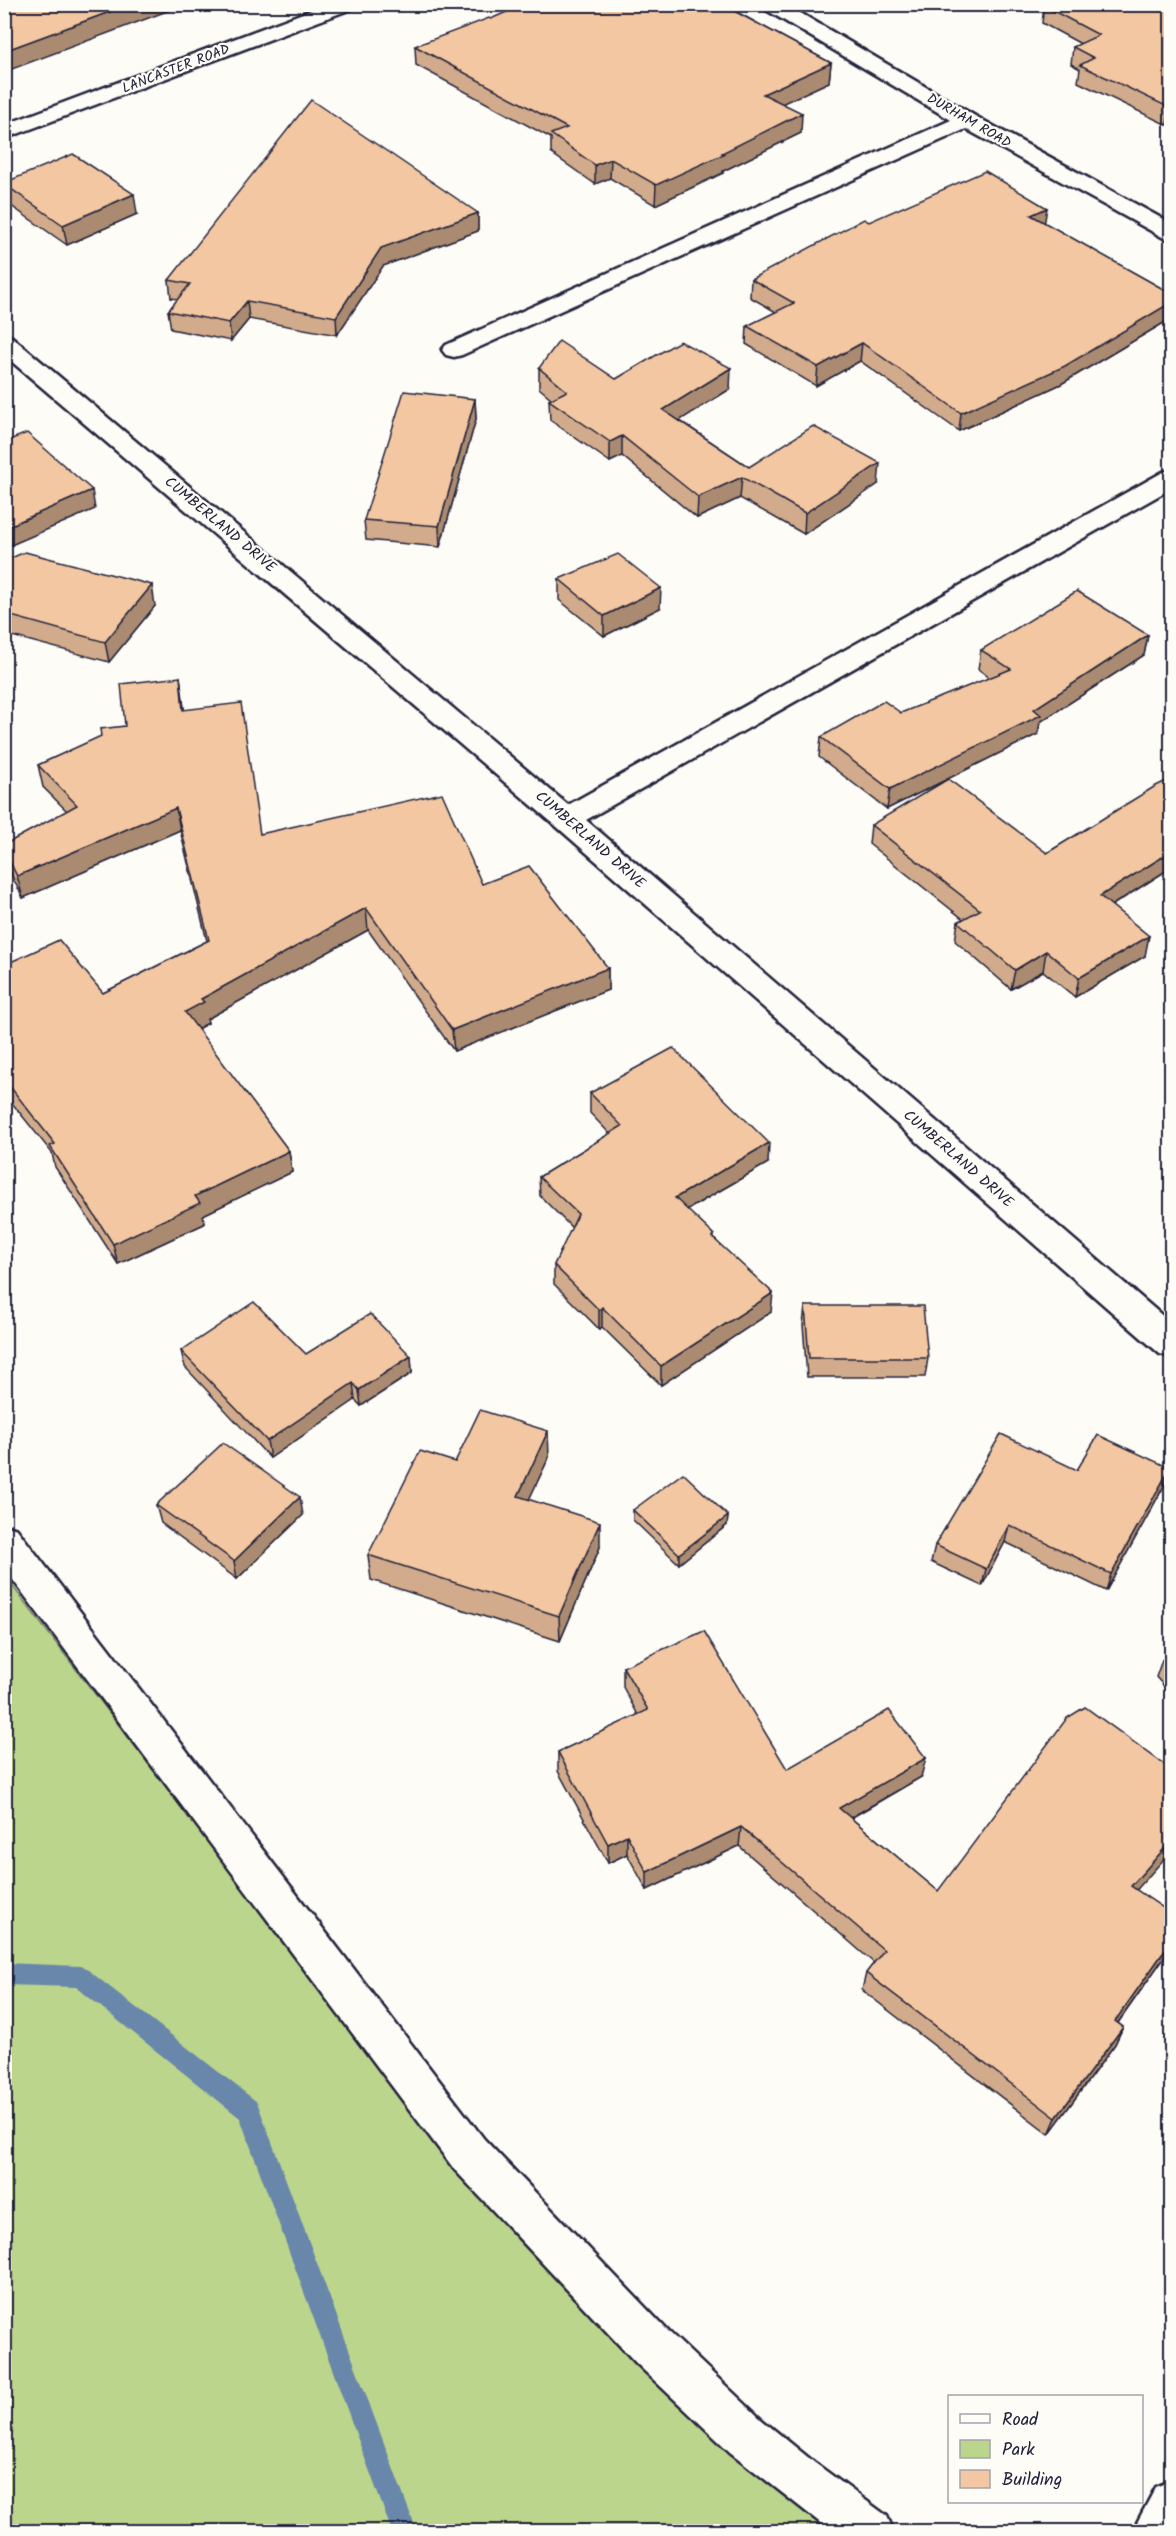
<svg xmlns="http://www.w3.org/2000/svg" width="1176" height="2536" viewBox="0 0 1176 2536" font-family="Kalam,sans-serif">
<rect width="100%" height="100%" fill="#fdfcf7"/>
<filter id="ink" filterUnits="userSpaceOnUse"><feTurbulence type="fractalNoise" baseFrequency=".0167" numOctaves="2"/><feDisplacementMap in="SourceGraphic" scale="12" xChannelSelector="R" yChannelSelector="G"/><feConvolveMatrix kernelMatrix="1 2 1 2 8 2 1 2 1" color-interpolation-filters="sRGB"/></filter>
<g filter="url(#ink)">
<path fill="#bbd58c" stroke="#6e7c64" stroke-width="1.5" d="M4,1575l456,596 382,360h-837z"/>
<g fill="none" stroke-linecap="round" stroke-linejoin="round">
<path fill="#6987ab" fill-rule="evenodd" d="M4,1963l76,3 8,4 169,132 160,430h-25l-152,-414 -164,-131 -72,-2z"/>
<g stroke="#22223b" stroke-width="5">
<g id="minor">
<path d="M327,4h30l-3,4 -350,131v-14z"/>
<path d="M760,4h25l190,112 197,108v16l-8,-2 -198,-109 -504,226 -8,2 -8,-2 -4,-5 4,-5 505,-225 -188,-112z"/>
<path d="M4,335l8,2 556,468 595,-333 9,-2v18l-586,332 586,504v33l-12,-3 -604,-528 -552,-471z"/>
<path d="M4,1525l13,4 467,610 185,193 93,88 53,43 72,53 7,16h-62l-102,-80 -93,-88 -183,-195 -450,-601z"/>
<path d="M1172,2480v52h-40l24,-45z"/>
</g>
</g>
<use href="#minor" fill="#fdfcf7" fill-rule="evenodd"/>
</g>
<g fill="#d1ab8b" stroke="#22223b" stroke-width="1.5">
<path d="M525,4h210v7l96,52 -2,19 -47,21 19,30 -78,38v2l-68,32 -45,-27 -15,6 -44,-31v-15l-135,-73 -1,-19 76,-27z"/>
<path d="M1172,4v119l-5,2 -89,-43 2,-13 -9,-5 2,-17 8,-3 -39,-21 2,-17z"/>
<path d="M4,183l133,31 -70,31 -60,-42 -3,-13z"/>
<path d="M478,213v18l-95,35 -46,69 -88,-16 -18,22 -60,-12 -3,-18 10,-12 -7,-1 -2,-18z"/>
<path d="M869,222l176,1 127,71v24l-111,66 -102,47 -99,-70 -44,25 -70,-42 1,-18 29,-14 -26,-15 1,-18z"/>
<path d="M539,368l77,11 114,10 -51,31 70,47 129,17 -74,50 -64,-36 -43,20 -75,-62 -12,6 -60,-42 -1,-20 3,-1 -13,-11z"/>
<path d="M475,399l1,20 -36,128 -74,-7 -2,-20z"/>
<path d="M4,561l151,45 -46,56 -97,-26 -8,4z"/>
<path d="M559,579l101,29 -56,28 -45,-36z"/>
<path d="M1148,635l-4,20 -104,67 -2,12 -151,75 -68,-52 2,-20 80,-24 89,-35 -12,-9 3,-19z"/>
<path d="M180,677l4,32 76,125 222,50 126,84v22l-154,61 -86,-121 -161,89 1,4 -11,6 92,122 3,21 -89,43 1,9 -86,40 -63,-97 -3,-14 -48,-60v-128l99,28 104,-52 -27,-111 -157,68 -15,-30 -4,-14v-9l63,-34 -24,-24 -5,-22 87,-39z"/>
<path d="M1172,778v89l-61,39 34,50 -70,41 -32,-26 -32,18 -56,-48 3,-19 5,-3 -94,-75 2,-19 176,28z"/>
<path d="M590,1093l178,70 -81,47 27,25v3l57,74 -110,73 -59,-58 -3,2 -45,-45v-19l18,-37 -32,-32 -1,-19 71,-43 -20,-21z"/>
<path d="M805,1306l123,52 -3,19h-118l-4,-52z"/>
<path d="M181,1351l125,3 105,2 1,17 -51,33 -6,-6 -85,58 -85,-91z"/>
<path d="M549,1457l-20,42 71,48 -40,94 -189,-61 -3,-25 87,-93z"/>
<path d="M1170,1468l-6,18 -58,105 -101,-49 -23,44 -51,-24 4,-17 142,-75z"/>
<path d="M156,1505l147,10 -66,64 -76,-56z"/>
<path d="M633,1510l95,6 -1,9 -48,39 -46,-44z"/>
<path d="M1172,1654v41l-16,-18 6,-17z"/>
<path d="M623,1667l164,102 134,8 -70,41 87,73 199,-1 35,56 -54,77 5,4 -8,17 -66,90 -187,-144 4,-17 8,-10 -135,-117 -92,44 -20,-36 -19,9 -50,-92v-19l80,-37 -15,-28z"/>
</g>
<g fill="#aa8b71" stroke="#22223b" stroke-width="1.5">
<path d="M131,4h55l-182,68v-21z"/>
<path d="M724,4h11l-1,15 -11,-14z"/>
<path d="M831,63l-2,19 -67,31 1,-19z"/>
<path d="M1172,107v16l-5,2 3,-17z"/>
<path d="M802,113l-1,20 -78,38v2l-68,32 1,-20z"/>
<path d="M611,159l-1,19 -15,6v-19z"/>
<path d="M134,194l3,20 -70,31 -4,-20z"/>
<path d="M1047,208l-3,18 -13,-11z"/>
<path d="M478,213v18l-95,35 -46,69 -1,-18 45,-69z"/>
<path d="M247,301l2,18 -18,22 -2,-18z"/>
<path d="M1172,302v16l-111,66 -102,47 2,-18z"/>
<path d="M862,343l-2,18 -44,25 2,-19z"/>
<path d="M731,368l-1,21 -67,42v-21z"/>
<path d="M475,399l1,20 -36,128 -1,-21z"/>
<path d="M622,436v20l-12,6v-20z"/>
<path d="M880,463l-2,21 -74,50 1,-21z"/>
<path d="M742,477l-2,21 -43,20 1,-21z"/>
<path d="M92,490l3,19 -91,39v-20z"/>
<path d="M152,585l3,21 -46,56 -4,-20z"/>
<path d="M661,588l-1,20 -56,28v-20z"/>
<path d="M8,615l4,21 -8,4v-23z"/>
<path d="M1148,635l-4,20 -104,67 -2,12 -151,75 3,-20 144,-80z"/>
<path d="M180,677l3,22 3,32 -3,-21z"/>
<path d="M176,808l4,22 -157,68 -6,-22z"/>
<path d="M1172,851v16l-77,49 5,-20z"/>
<path d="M366,908l2,22 -161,89 1,4 -19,10 -4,-21 16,-13z"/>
<path d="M1149,936l-4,20 -70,41 4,-19z"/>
<path d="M1046,951l-3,20 -32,18 4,-19z"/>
<path d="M608,968v22l-154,61 -2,-21z"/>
<path d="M769,1143l-1,20 -94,54 1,-19z"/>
<path d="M289,1151l3,21 -89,43 1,9 -86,40 -5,-20 82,-48z"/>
<path d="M773,1293l-2,19 -110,73v-19z"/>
<path d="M602,1307v20l-3,2v-19z"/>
<path d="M411,1356l1,17 -51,33 -2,-16z"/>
<path d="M353,1383l2,17 -85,58 -3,-17z"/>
<path d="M548,1431l1,26 -30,64 -1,-25z"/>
<path d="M1170,1468l-6,18 -58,105 5,-17z"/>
<path d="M300,1497l3,18 -66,64 -3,-18z"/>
<path d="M728,1516l-1,9 -48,39v-10z"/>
<path d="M600,1522v25l-40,94 -1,-25z"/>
<path d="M1009,1525l-4,17 -23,44 4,-17z"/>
<path d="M926,1758l-5,19 -85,49 3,-18z"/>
<path d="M741,1827l-2,19 -92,44v-18z"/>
<path d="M627,1835v19l-19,9v-19z"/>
<path d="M1172,1840v10l-48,54 7,-18z"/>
<path d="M1172,1940v6l-65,92 8,-17z"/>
<path d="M1123,2027l-8,17 -66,90 7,-16z"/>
</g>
<g fill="#f3c7a2" stroke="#22223b" stroke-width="1.5">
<path d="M4,4h127l-127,47z"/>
<path d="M525,4h199l-1,1 108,58 -68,31 39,19 -80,40 2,1 -68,31 -45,-26 -16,6 -44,-31 16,-6 -152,-82 74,-28 2,1z"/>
<path d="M1049,4h123v103l-2,1 -90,-43 14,-7 -21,-11 26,-12 -55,-29z"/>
<path d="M311,100l167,113 -97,35 -45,69 -89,-16 -18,22 -61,-12 22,-27 -21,-4z"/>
<path d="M73,154l61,40 -71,31 -59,-41v-1z"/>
<path d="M985,171l62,37 -16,7 141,79v8l-107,64 -104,47 -99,-70 -44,24 -71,-41 47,-23 -43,-24 113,-60 5,3z"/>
<path d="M559,341l57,38 64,-38 51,27 -68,42 86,57 64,-41 67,37 -75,50 -63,-36 -44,20 -76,-61 -12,6 -61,-42 18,-9 -28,-23z"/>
<path d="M404,391l71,8 -36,127 -75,-6z"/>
<path d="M27,433l65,57 -88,38v-86z"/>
<path d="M25,552l127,33 -47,57 -97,-27 -4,2v-56z"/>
<path d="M618,554l43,34 -57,28 -45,-37z"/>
<path d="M1077,591l71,44 -114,74 7,6 -151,74 -69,-52 63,-36 17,12 110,-44 -30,-19z"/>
<path d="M180,677l3,33 58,-7 19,131 182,-41 40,91 47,-18 79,102 -156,62 -86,-122 -165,91 3,3 -19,10 104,139 -94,45 5,7 -87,41 -63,-98 5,-2 -51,-65v-114l55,-25 44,53 106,-53 -33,-132 -159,68 -13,-26v-5l73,-40 -39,-40 63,-29 -1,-7 25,-3 -4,-42z"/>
<path d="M1172,778v73l-72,45 49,40 -70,42 -33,-27 -31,19 -57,-48 22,-12 -109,-85 77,-46 99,74 107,-66z"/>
<path d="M673,1048l96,95 -94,55 39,37 -2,2 61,56 -112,73 -59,-59 -3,3 -45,-45 24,-51 -39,-37 83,-51 -32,-33z"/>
<path d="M254,1302l52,52 64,-40 41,42 -52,34 -6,-7 -86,58 -86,-90z"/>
<path d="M805,1306h118l5,52h-119z"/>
<path d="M480,1410l68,21 -30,65 82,26 -41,94 -191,-61 52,-104 35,11z"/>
<path d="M1001,1434l76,36 21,-35 72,33 -59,106 -102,-49 -23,44 -51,-24z"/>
<path d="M223,1443l77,54 -66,64 -78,-56z"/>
<path d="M683,1473l45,43 -49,38 -46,-44z"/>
<path d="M704,1631l83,138 102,-59 37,48 -87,50 99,83 129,-173 18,-11 87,63v70l-41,46 41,28v26l-57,81 8,6 -67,91 -190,-145 18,-23 -143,-123 -94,45 -20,-37 -19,9 -50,-92 90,-42 -25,-43z"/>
<path d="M1172,1654v16l-10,-10z"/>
</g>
</g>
<g text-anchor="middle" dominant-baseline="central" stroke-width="4.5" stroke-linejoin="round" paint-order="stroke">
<g font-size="14" fill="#22223b" stroke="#fdfcf7">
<text transform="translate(176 69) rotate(-21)">LANCASTER ROAD</text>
<text transform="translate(969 121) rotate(30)">DURHAM ROAD</text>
</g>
<g font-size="15" fill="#22223b" stroke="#fdfcf7">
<text transform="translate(220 525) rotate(40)">CUMBERLAND DRIVE</text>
<text transform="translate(590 840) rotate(41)">CUMBERLAND DRIVE</text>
<text transform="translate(958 1159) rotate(41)">CUMBERLAND DRIVE</text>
</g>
</g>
<rect width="1176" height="2536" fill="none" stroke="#fdfcf7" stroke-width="24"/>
<rect x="12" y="12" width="1152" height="2512" fill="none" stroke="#22223b" stroke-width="2" filter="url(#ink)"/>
<rect x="948" y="2395" width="195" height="108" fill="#fdfcf7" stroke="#a5a5ac" stroke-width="1.5"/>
<rect x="960" y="2414" width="30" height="9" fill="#fdfcf7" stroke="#a5a5ac" stroke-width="1.5"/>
<text x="1002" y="2425" font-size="18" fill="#22223b">Road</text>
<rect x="960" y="2440" width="30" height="18" fill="#bbd58c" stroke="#a5a5ac" stroke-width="1.5"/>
<text x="1002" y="2455" font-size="18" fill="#22223b">Park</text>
<rect x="960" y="2470" width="30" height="18" fill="#f3c7a2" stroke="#a5a5ac" stroke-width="1.5"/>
<text x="1002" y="2485" font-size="18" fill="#22223b">Building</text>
</svg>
